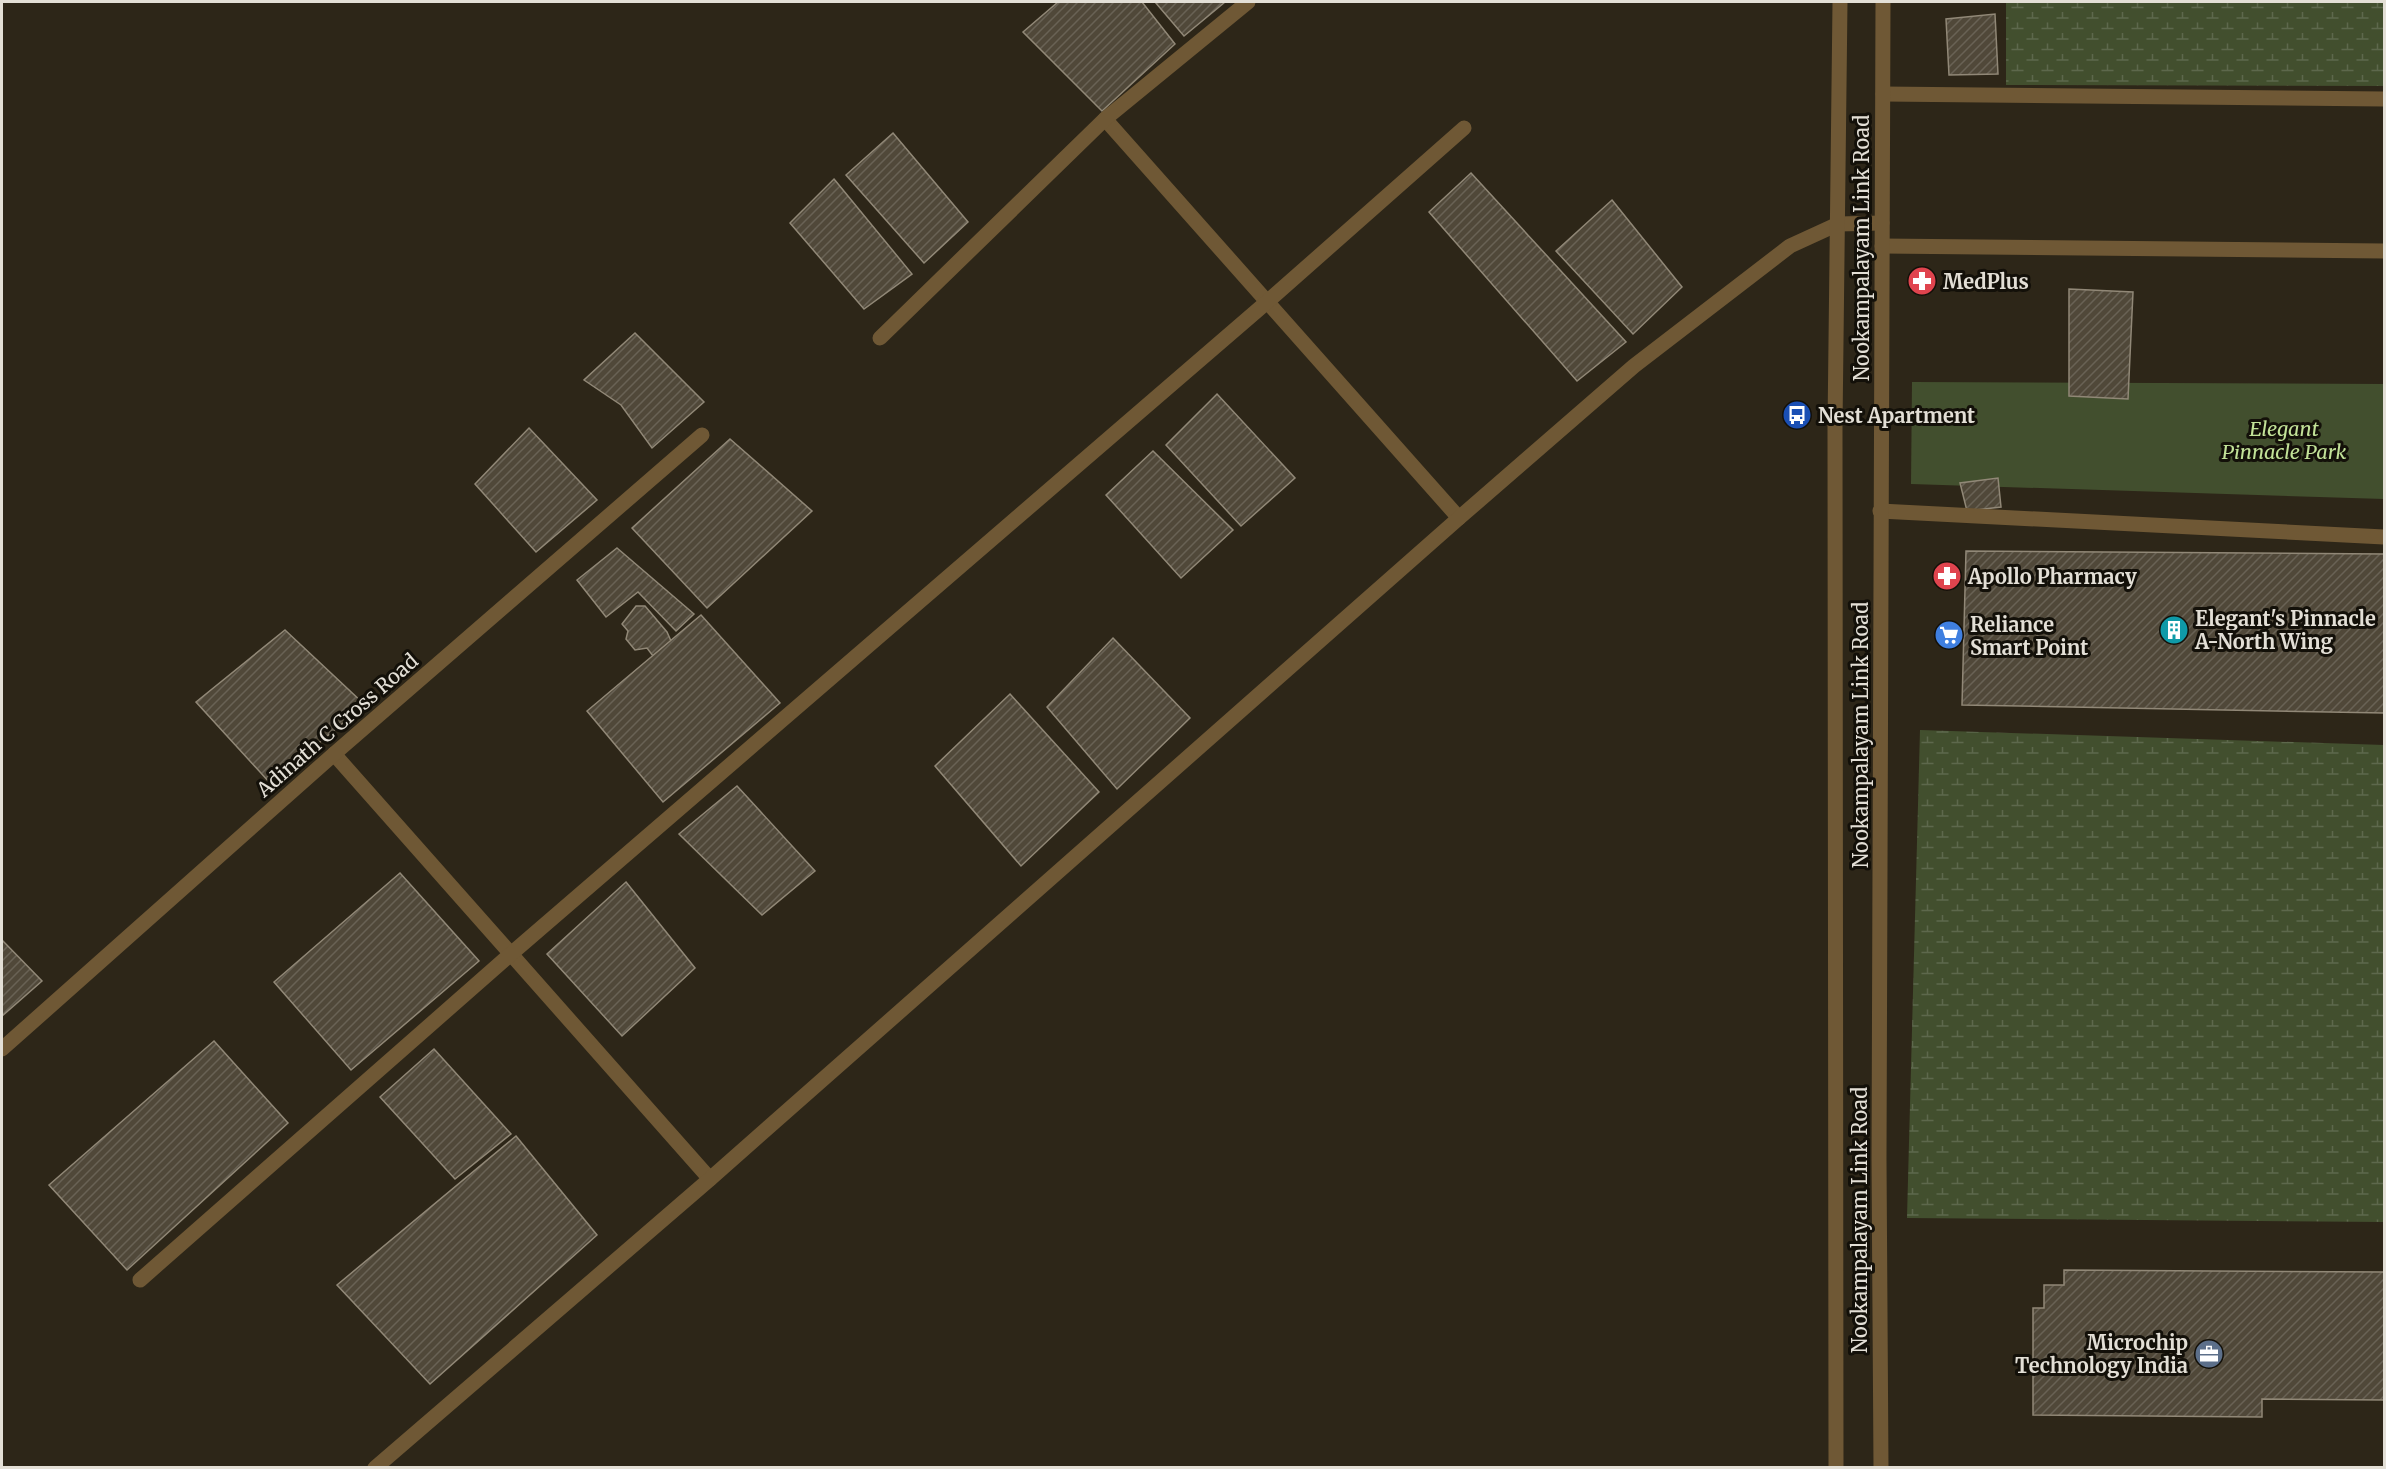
<svg xmlns="http://www.w3.org/2000/svg" width="2386" height="1469" viewBox="0 0 2386 1469" font-family="Merriweather,serif">
<defs>
<pattern id="wetland-marsh" width="20" height="14" patternUnits="userSpaceOnUse" patternTransform="scale(1.5)"><rect width="20" height="14" fill="#424f2e"/><path d="M1 5h8M5 5V1M11 12h8M15 12V8" fill="none" stroke="#5d684c"/></pattern>
<pattern id="building-hatch" width="6" height="6" patternUnits="userSpaceOnUse" patternTransform="scale(1.5)"><rect width="6" height="6" fill="#504839"/><path d="M-1 1l2-2M0 6l6-6M5 7l2-2" fill="none" stroke="#696255"/></pattern>
</defs>
<rect width="100%" height="100%" fill="#2d2618"/>
<g fill="url(#wetland-marsh)">
<path d="M2006,2h378v84l-378,-1z"/>
<path d="M1920,730l464,15v477l-477,-4z"/>
</g>
<path fill="#424f2e" d="M1912,382l472,2v115l-473,-15z"/>
<g fill="url(#building-hatch)" stroke="#918877" stroke-width="1.5">
<path d="M1058,2h84l33,42 -73,67 -79,-79z"/>
<path d="M1155,2h70l-41,34z"/>
<path d="M1995,14l3,60 -49,1 -3,-56z"/>
<path d="M893,133l75,89 -44,41 -78,-88z"/>
<path d="M1471,173l155,169 -49,39 -148,-169z"/>
<path d="M834,179l78,95 -48,35 -74,-86z"/>
<path d="M1612,200l70,87 -49,47 -77,-83z"/>
<path d="M2069,289l64,3 -5,107 -59,-3z"/>
<path d="M635,333l69,69 -52,46 -31,-43 -37,-25z"/>
<path d="M1217,394l78,84 -54,48 -75,-81z"/>
<path d="M529,428l68,72 -61,52 -61,-68z"/>
<path d="M730,439l82,72 -105,97 -75,-80z"/>
<path d="M1153,451l80,79 -52,48 -75,-83z"/>
<path d="M1998,478l3,29 -34,4 -7,-28z"/>
<path d="M617,548l77,66 -18,17 -38,-39 -32,25 -29,-37z"/>
<path d="M1966,551l418,3v159l-422,-8z"/>
<path d="M636,606h9l22,26 4,9 -18,15 -6,-8 -12,2 -9,-11 2,-8 -6,-7z"/>
<path d="M701,615l79,88 -117,99 -76,-91z"/>
<path d="M285,630l80,75 -95,78 -74,-81z"/>
<path d="M1113,638l77,80 -73,71 -70,-82z"/>
<path d="M1010,694l89,98 -78,74 -86,-100z"/>
<path d="M737,786l78,85 -53,44 -83,-81z"/>
<path d="M400,873l79,88 -128,109 -77,-88z"/>
<path d="M626,882l69,86 -73,68 -75,-82z"/>
<path d="M2,940l40,41 -40,35z"/>
<path d="M214,1041l74,82 -161,147 -78,-85z"/>
<path d="M434,1049l77,85 -56,45 -75,-82z"/>
<path d="M516,1136l81,99 -167,149 -93,-99z"/>
<path d="M2064,1270l320,2v128l-122,-1v18l-229,-2v-107h11v-23h20z"/>
</g>
<g fill="none" stroke-linecap="round" stroke-linejoin="round">
<path stroke="#6f5835" stroke-width="15" d="M1880,511l504,26"/>
<g stroke="#6f5835" stroke-width="15">
<path d="M1883,94l501,5"/>
<path d="M1105,119l354,399"/>
<path d="M1882,246l502,5"/>
<path d="M880,338l225,-219 143,-117"/>
<path d="M334,754l376,425"/>
<path d="M2,1049l332,-295 368,-319"/>
<path d="M140,1280l372,-327 755,-651 197,-174"/>
<path d="M375,1468l335,-289 749,-661 175,-152 156,-120 48,-22 44,-1"/>
</g>
<g stroke="#6f5835" stroke-width="15">
<path d="M1836,1468l-1,-1042 5,-424"/>
<path d="M1881,1468l-2,-309 4,-1157"/>
</g>
</g>
<defs>
<g id="pharmacy-disc" transform="scale(1.5)"><circle r="9.5" fill="#e0444e" stroke="#131009"/><path d="M-2-6h4v4h4v4h-4v4h-4v-4h-4v-4h4Z" fill="#fff"/></g>
<g id="bus-disc" transform="scale(1.5)"><circle r="9.5" fill="#1a4fb4" stroke="#131009"/><path d="M-5-6H5V4H4V6H2V4H-2V6H-4V4H-5ZM-3.5-4V0h7V-4ZM-3.5 1.2v1.5H-2V1.2ZM2 1.2v1.5H3.5V1.2Z" fill="#fff"/></g>
<g id="building-disc" transform="scale(1.5)"><circle r="9.5" fill="#0f9aa8" stroke="#131009"/><path d="M-4-6H4V6H1V3H-1V6H-4ZM-2.5-4.3h1.7v1.8h-1.7ZM.8-4.3h1.7v1.8H.8ZM-2.5-1h1.7V.8h-1.7ZM.8-1h1.7V.8H.8Z" fill="#fff"/></g>
<g id="supermarket-disc" transform="scale(1.5)"><circle r="9.5" fill="#3f7fe0" stroke="#131009"/><path d="M-6-5.5h2.5l.6 2H6L4.5 2H-2.5L-4.4-4H-6ZM-1.5 3.2a1.3 1.3 0 1 0 .1 0ZM3 3.2a1.3 1.3 0 1 0 .1 0Z" fill="#fff"/></g>
<g id="office-disc" transform="scale(1.5)"><circle r="9.5" fill="#5c6f8a" stroke="#131009"/><path d="M-6-3h4V-5.5h4V-3h4V5H-6ZM-1-4.5V-3h2v-1.5ZM-6 0V1H6V0Z" fill="#fff"/></g>
</defs>
<g fill-rule="evenodd">
<use href="#pharmacy-disc" x="1922" y="281"/>
<use href="#bus-disc" x="1797" y="415"/>
<use href="#pharmacy-disc" x="1947" y="576"/>
<use href="#building-disc" x="2174" y="630"/>
<use href="#supermarket-disc" x="1949" y="635"/>
<use href="#office-disc" x="2209" y="1354"/>
</g>
<g text-anchor="middle" dominant-baseline="central" stroke-width="6" stroke-linejoin="round" paint-order="stroke">
<g font-size="20" fill="#e3dfd6" stroke="#131009">
<text transform="translate(1861 248) rotate(-90)">Nookampalayam Link Road</text>
<text transform="translate(337 725) rotate(-41)">Adinath C Cross Road</text>
<text transform="translate(1860 735) rotate(-90)">Nookampalayam Link Road</text>
<text transform="translate(1859 1220) rotate(-90)">Nookampalayam Link Road</text>
</g>
<g font-size="20" font-weight="bold" fill="#e3dfd6" stroke="#131009" text-anchor="start">
<text x="1943" y="281">MedPlus</text>
<text x="1818" y="415">Nest Apartment</text>
<text x="1968" y="576">Apollo Pharmacy</text>
<text x="2195" y="618">Elegant's Pinnacle<tspan x="2195" dy="23">A-North Wing</tspan></text>
<text x="1970" y="624">Reliance<tspan x="1970" dy="23">Smart Point</tspan></text>
<text x="2188" y="1342" text-anchor="end">Microchip<tspan x="2188" dy="23">Technology India</tspan></text>
</g>
<g font-size="20" font-style="italic" fill="#c2e298" stroke="#131009">
<text x="2284" y="428">Elegant<tspan x="2284" dy="23">Pinnacle Park</tspan></text>
</g>
</g>
<rect width="2386" height="1469" fill="none" stroke="#e3dfd6" stroke-width="6"/>
</svg>
